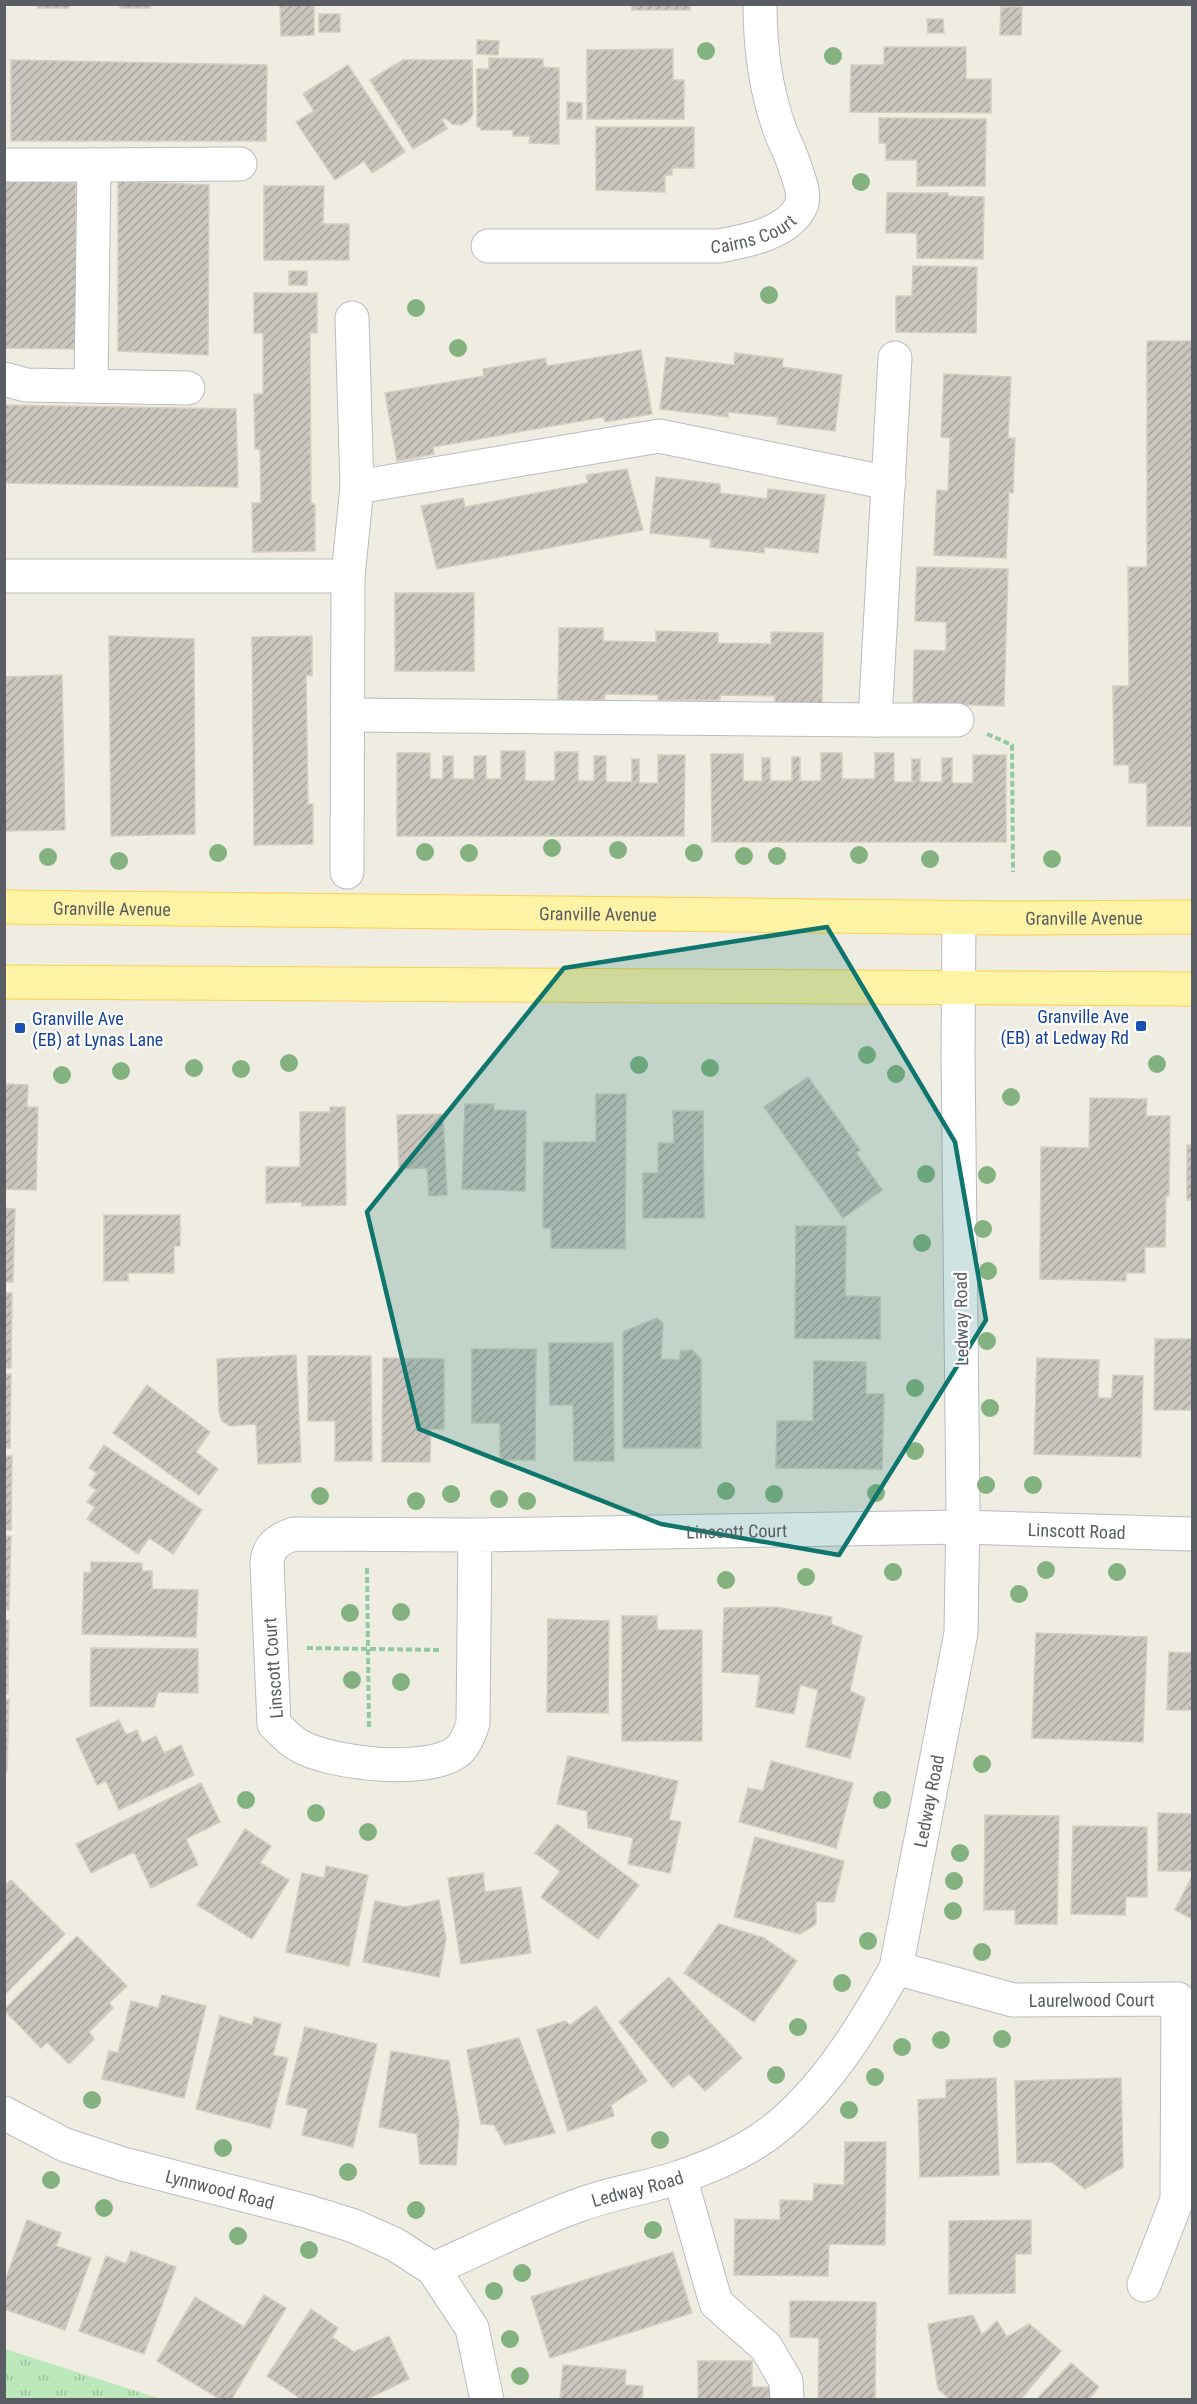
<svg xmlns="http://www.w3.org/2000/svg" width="1197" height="2404" viewBox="0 0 1197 2404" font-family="'Roboto Condensed',sans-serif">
<defs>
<pattern id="grass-tufts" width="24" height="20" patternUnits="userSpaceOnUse" patternTransform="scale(1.5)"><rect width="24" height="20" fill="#bbe9bc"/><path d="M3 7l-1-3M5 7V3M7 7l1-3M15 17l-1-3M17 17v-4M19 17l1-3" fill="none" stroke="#9bc09c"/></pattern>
<pattern id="building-hatch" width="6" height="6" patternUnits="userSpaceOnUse" patternTransform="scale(1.5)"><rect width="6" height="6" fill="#cac6be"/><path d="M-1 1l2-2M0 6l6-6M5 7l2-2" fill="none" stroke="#a7a49e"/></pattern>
</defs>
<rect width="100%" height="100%" fill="#efece1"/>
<path fill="url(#grass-tufts)" d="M4,2349h1l156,50h-156z"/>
<g fill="url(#building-hatch)" stroke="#d4cebf" stroke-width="1.5">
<rect x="38" y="4" width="31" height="4"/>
<rect x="120" y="4" width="30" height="4"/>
<path d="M280,4h34v31l-33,1z"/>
<rect x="632" y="4" width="58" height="6"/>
<path d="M1001,7h21l-1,28h-21z"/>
<rect x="319" y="14" width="21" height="18"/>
<path d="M927,19h16l1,14h-16z"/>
<path d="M477,40l22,1 -1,14 -21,-1z"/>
<path d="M884,47h82v32h25v34l-141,-1 1,-47h33z"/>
<path d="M673,49v31h11v39h-97v-69z"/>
<path d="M489,58l54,1v8l16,1v76l-30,-1 1,-7h-17v-6h-32v-3h-4v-58h12z"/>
<path d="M11,60l256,5 -1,76h-255z"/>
<path d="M403,60h69l1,54 -4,6 -8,5 -9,-1 -7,-6 -3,1 5,10 -34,20 -43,-69z"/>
<path d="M348,65l57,87 -33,21 -8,-12 -29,19 -39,-58 18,-11 -11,-17z"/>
<path d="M567,102l15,1v16h-15z"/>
<path d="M879,118l107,1 -1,67h-68v-26h-31v-17h-7z"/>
<path d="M596,127h98v41h-22v7h-7v17l-69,-2z"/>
<path d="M4,180l72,3v166l-72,-1z"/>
<path d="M118,181l91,4 -1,170 -90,-4z"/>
<path d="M264,186h60l-1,38h26v36h-85z"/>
<path d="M887,193h61v3l36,1 -1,62 -66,-1v-25h-31z"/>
<path d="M913,266l64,1 -1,66 -80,-1v-36h16z"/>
<rect x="289" y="271" width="18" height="14"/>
<path d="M254,293h63v40h-7l1,170 4,2v46l-62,1 -1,-49h9l-1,-54h-5l-1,-55h9v-61h-9z"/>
<path d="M1147,341h45v485h-45v-43h-18v-18h-15l-1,-79h16l-1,-119h19z"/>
<path d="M641,350l11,64 -47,8 -1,-5 -171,30 1,7 -37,7 -12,-68 99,-17 -1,-7 62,-11 2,8z"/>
<path d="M735,353l48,6 -1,8 60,8 -7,56 -58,-7 1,-7 -50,-5v5l-68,-8 6,-52 68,8z"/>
<path d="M944,374l67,3 -3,61h7l-2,55 -4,-1 -3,66 -72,-3 3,-65 11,1 2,-53 -9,-1z"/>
<path d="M4,405l232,4 2,78 -234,-4z"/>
<path d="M627,469l16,61 -206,39 -16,-63 42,-8 2,9 123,-24 -2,-8z"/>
<path d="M656,477l64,7v9l47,6 1,-10 57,6 -7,58 -54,-6v6l-54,-6 1,-8 -61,-6z"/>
<path d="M917,567l91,2 -4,137 -91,-3 1,-53 32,1v-29l-31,-1z"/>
<rect x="395" y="593" width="79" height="78"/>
<path d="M559,628h44v13l53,1v-11l62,2v10l53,1v-12l52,1 -1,70h-47v-7l-55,-1v5h-62v-5l-53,-1 -1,6h-46z"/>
<path d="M109,636l85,3 1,195 -84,2z"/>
<path d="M312,636v40l-6,-1 2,129h5v40l-59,1 -2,-208z"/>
<path d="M62,675l3,155 -61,1v-154z"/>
<path d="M501,751h24v30h30v-29h23v29h16v-25h12v26h26v-23h7v24h19v-28h27l-1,81h-287v-83h33v26h13v-23h10v23h21v-23h12v23h15z"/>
<path d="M821,753h21v26h33v-26h19v29h18v-23h8v23h22v-24h10v25h21v-28h33v87h-294l-1,-88h32v27h19v-23h8v23h22v-24h8v24h21z"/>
<path d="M808,1077l52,73 -4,3 26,37 -39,28 -79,-111z"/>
<path d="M4,1084l24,1 -1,22h11l-2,83 -32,-1z"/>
<path d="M596,1094h30l-1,155 -74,-1v-20h-8l1,-86h52z"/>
<path d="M1090,1098l57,1 -1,17h24l-1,80h-3l-1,51h-20v26h-19v8l-86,-2 1,-132 48,1z"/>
<path d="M465,1104h29v6l32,1 -1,80 -63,-2z"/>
<path d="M330,1107h15l1,98 -44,1v-4l-36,1v-36h34v-55h30z"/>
<path d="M673,1111h30l1,107h-61v-45h15v-30h16z"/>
<path d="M443,1114l4,81 -18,1 -2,-28 -28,1 -2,-54z"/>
<rect x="1187" y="1145" width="5" height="55"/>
<path d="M4,1208l11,1 -2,73h-9z"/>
<path d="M104,1215h76v31h-6v27h-46v8h-24z"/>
<path d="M796,1226h50l-1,70 35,1v42l-85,-1z"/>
<path d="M4,1293h8l-1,75h-7z"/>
<path d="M657,1318l6,5 -2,36 18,1 2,-9 11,-1 9,9v89h-78v-116z"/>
<path d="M1155,1339h37v71h-38z"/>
<path d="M549,1343h64l1,118h-40l-1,-56h-23z"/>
<path d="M472,1349h64l-1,111h-35v-37h-28z"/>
<path d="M296,1355l5,107 -43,2 -2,-40 -26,2 -8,-5 -3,-9 -2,-53z"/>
<path d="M308,1356h63l1,105h-37v-40h-27z"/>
<path d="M383,1358l61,1v70h-13l-1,33h-48z"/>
<path d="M1037,1358l62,2 -1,38h14l1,-23 30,1 -2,81 -107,-3z"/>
<path d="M814,1361l52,1v32h18l-2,75 -106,-1 1,-47h36z"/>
<path d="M4,1374h7l-1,74 -6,-1z"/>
<path d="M147,1385l63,47 -14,20 22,17 -19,26 -86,-62z"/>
<path d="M104,1445l98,65 -29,44 -24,-16 -11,16 -51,-35 8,-12 -8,-5 9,-12 -7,-5 8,-12 -8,-5z"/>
<path d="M4,1456h8l-1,74h-7z"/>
<path d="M4,1536h7l-2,74h-5z"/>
<path d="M91,1562l51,1v8h10v18l46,1 -2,47 -114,-3 2,-62 7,1z"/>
<path d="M776,1607l56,10 -1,7 31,12 -12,55 15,7 -15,60 -44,-11 12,-57 -18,-5 -6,29 -38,-7 4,-32 -38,-3 2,-64z"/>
<path d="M622,1616h35v14h45v111h-80z"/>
<path d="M548,1619l61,2 -1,92 -61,-1z"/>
<path d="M4,1620h5l-1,74h-4z"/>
<path d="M1036,1633l111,4 -4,105 -111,-4z"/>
<path d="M91,1648l107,1v44l-40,-1 -4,15 -64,-1z"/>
<path d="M1169,1652l23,1v57h-25z"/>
<path d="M4,1699h5l-2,73h-3z"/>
<path d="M119,1720l7,15 11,-5 5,13 14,-7 8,17 17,-8 13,30 -75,35 -13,-29 -9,4 -21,-46z"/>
<path d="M568,1756l110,25 -9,39 12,2 -11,51 -42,-9 5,-26 -45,-10 -1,-17 -30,-7z"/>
<path d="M771,1761l82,22 -17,65 -97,-26 9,-34 15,3z"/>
<path d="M201,1783l19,39 -34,17 12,26 -47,23 -17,-36 -43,21 -15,-29z"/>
<path d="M1158,1813l34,1v57h-34z"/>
<path d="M985,1815l74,1 -2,108h-42v-14h-31z"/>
<path d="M557,1824l82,61 -41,54 -57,-42 19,-26 -25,-18z"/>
<path d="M1073,1826l74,1v70h-21l-1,18 -54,-1z"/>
<path d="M245,1829l26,17 -11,17 29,17 -37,59 -55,-34z"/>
<path d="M755,1837l89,24 -10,41h-18v22l-16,10 -66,-17z"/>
<path d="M326,1866l42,9 -19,91 -63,-14 16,-79 22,5z"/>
<path d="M483,1873l2,19 36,-5 10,66 -70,11 -13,-86z"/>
<path d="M1192,1876v43l-17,-9z"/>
<path d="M11,1880l54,54 -61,61v-109z"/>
<path d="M439,1900l7,39 -7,38 -76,-15 12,-61 30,6z"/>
<path d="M719,1924l45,14 33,23 -43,61 -70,-49z"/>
<path d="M77,1936l50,50 -18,17 4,5 -24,24 5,7 -25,25 -22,-22 -6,6 -37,-38z"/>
<path d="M669,1977l73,81 -37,33 -16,-17 -16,14 -54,-66z"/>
<path d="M162,1995l44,11 -22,92 -82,-19 7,-28 9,2 13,-52 27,7z"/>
<path d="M596,2006l51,75 -36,24 3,11 -46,15 -31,-101 28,-9 5,4z"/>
<path d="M220,2016l32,9 2,-8 27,7 -8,31 15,3 -18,70 -74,-19z"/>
<path d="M305,2027l72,17 -24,103 -51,-12 6,-26 -22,-5z"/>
<path d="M519,2038l36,95 -50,12 -11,-20 -13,-1 -14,-74z"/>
<path d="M391,2051l58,10 10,62 -3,42 -36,-1 -3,-30 -38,-7z"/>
<path d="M996,2078l3,97 -79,2 -2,-77 28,-2v-18z"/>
<path d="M1121,2078l2,89 -38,22 -33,-27 -35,1 -2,-82z"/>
<path d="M845,2142h41l-1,103 -56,-1 -1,32 -94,-1 1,-56 45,1v-20l33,1 1,-17 30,1z"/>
<path d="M27,2220l34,13 -5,13 35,12 -26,72 -61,-21v-25z"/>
<path d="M1031,2220v34h-16v39l-66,1v-73z"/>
<path d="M131,2251l45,16 -32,87 -65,-23 27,-75 20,8z"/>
<path d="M673,2252l19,61 -142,45 -19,-61z"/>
<path d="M264,2295l22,13 -55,92h-10l-64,-39 38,-64 49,30z"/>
<path d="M790,2301l86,1 -1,98h-57l1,-62 -29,-1z"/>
<path d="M311,2309l27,19 -6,9 22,15 35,-16 20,43 -44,21h-62l-36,-24z"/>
<path d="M973,2315l9,20 15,-14 10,16 22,-13 32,27 -41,49h-69l-13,-11 -10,-65z"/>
<path d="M698,2361h54v26h20v13h-74z"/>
<path d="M1071,2363l28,24 -11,13h-52z"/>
<path d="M563,2365l63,5 -1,15 18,1 -1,14h-82z"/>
</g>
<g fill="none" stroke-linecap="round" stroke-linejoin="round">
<g stroke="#babcc2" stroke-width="35">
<g id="minor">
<path d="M4,165h90"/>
<path id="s1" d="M488,246h231c26,-5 67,-12 81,-38 7,-13 -2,-31 -6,-44 -4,-12 -10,-23 -14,-34 -15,-41 -20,-82 -20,-126"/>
<path d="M4,379l22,6 162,3"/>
<path d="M91,385l3,-220 146,-1"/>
<path d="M357,487l302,-51 230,47"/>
<path d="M4,576h344"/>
<path d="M347,715l528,5 20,-362"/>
<path d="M875,720h82"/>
<path d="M347,872l1,-296 9,-89 -5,-169"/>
<path id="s2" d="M475,1535l-2,188c-3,10 -7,21 -15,28 -29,24 -129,13 -160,-6 -9,-5 -17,-14 -24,-21l-7,-161c1,-17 12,-24 27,-29l181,1 487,-8 230,7"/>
<path id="s3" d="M896,1968l117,32 165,-1 -1,201 -33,85"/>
<path id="s4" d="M4,2113l61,32 58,19 183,47 48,15 42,19 37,24 39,59 15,72"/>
<path d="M680,2177l36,126 50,44 20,34 1,19"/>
<path id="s5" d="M433,2269c48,-21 96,-46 146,-64 32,-12 68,-17 101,-28 26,-9 55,-21 78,-36 59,-38 105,-113 138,-173l65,-335 2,-124 -5,-454 1,-137"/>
</g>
</g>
<g stroke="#ffd04a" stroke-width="35">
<g id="major">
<path id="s6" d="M4,907l999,11 189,-1"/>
<path d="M4,982l1188,7"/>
</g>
</g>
<g stroke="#92c9a3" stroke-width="4" stroke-dasharray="6 3" stroke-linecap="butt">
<path d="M987,734l25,11 1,127"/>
<path d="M367,1568l2,161"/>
<path d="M307,1648l133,2"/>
</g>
<use href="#minor" stroke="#fff" stroke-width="33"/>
<use href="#major" stroke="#fff3a6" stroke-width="33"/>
</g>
<g fill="#83b280">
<circle cx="706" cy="51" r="9"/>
<circle cx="833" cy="56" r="9"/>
<circle cx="861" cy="182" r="9"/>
<circle cx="769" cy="295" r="9"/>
<circle cx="416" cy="308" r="9"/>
<circle cx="458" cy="348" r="9"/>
<circle cx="552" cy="848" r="9"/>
<circle cx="618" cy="850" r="9"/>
<circle cx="425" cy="852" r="9"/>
<circle cx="218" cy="853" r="9"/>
<circle cx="469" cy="853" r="9"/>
<circle cx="694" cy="853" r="9"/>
<circle cx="859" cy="855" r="9"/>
<circle cx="744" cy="856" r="9"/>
<circle cx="777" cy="856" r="9"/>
<circle cx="48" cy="857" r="9"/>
<circle cx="930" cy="859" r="9"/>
<circle cx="1052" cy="859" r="9"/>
<circle cx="119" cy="861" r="9"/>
<circle cx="867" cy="1055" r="9"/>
<circle cx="289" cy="1063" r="9"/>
<circle cx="1157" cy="1064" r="9"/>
<circle cx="639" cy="1065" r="9"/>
<circle cx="194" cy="1068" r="9"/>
<circle cx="710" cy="1068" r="9"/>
<circle cx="241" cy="1069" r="9"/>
<circle cx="121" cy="1071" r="9"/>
<circle cx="896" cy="1074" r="9"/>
<circle cx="62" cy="1075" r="9"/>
<circle cx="1011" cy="1097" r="9"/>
<circle cx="926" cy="1174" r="9"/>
<circle cx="987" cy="1175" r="9"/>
<circle cx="983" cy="1229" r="9"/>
<circle cx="922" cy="1243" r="9"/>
<circle cx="988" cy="1271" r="9"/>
<circle cx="987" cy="1341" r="9"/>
<circle cx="915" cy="1388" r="9"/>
<circle cx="990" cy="1408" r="9"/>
<circle cx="915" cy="1451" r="9"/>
<circle cx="986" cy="1485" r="9"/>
<circle cx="1033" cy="1485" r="9"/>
<circle cx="726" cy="1491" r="9"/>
<circle cx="876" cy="1493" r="9"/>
<circle cx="451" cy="1494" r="9"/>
<circle cx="774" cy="1494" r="9"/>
<circle cx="320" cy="1496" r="9"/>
<circle cx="499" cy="1499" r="9"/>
<circle cx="416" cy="1501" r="9"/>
<circle cx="527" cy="1501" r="9"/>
<circle cx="1046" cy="1570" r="9"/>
<circle cx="893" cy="1572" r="9"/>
<circle cx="1117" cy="1572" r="9"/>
<circle cx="806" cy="1577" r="9"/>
<circle cx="726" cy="1580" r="9"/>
<circle cx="1019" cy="1594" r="9"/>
<circle cx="401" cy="1612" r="9"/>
<circle cx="350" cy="1613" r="9"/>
<circle cx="352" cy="1680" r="9"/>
<circle cx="401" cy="1682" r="9"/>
<circle cx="982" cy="1764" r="9"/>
<circle cx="246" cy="1800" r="9"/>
<circle cx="882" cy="1800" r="9"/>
<circle cx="316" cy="1813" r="9"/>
<circle cx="368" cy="1832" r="9"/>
<circle cx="960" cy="1853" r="9"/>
<circle cx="954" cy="1881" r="9"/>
<circle cx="953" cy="1911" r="9"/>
<circle cx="868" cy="1941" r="9"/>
<circle cx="982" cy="1952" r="9"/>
<circle cx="842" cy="1983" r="9"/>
<circle cx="798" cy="2027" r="9"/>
<circle cx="1002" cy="2039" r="9"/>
<circle cx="941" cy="2040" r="9"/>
<circle cx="902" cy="2047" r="9"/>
<circle cx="776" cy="2075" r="9"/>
<circle cx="875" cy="2077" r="9"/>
<circle cx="92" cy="2100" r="9"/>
<circle cx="849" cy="2110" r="9"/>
<circle cx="660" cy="2140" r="9"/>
<circle cx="223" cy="2148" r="9"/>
<circle cx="348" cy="2172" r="9"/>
<circle cx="51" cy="2180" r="9"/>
<circle cx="104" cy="2208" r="9"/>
<circle cx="416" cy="2210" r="9"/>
<circle cx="653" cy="2230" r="9"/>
<circle cx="238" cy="2236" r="9"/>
<circle cx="309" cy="2250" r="9"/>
<circle cx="522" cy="2273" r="9"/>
<circle cx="494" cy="2291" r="9"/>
<circle cx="510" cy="2339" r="9"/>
<circle cx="520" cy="2376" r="9"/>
</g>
<path fill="#0f766e" fill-opacity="0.2" stroke="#0f766e" stroke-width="4.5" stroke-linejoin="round" d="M827,927l128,215 31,178 -147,235 -178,-31 -242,-95 -52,-217 197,-244z"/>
<g fill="#1a4fb4" stroke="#fff" stroke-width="2">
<rect x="1135" y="1020" width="12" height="12" rx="3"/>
<rect x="14" y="1022" width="12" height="12" rx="3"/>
</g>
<g text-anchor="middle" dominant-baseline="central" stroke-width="4.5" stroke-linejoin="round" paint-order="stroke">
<g font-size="18" fill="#5a5e64" stroke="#fff">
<text stroke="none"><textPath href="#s1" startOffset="267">Cairns Court</textPath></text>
<text stroke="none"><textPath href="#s6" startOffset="108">Granville Avenue</textPath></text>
<text stroke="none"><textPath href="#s6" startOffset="594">Granville Avenue</textPath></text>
<text stroke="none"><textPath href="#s6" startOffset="1080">Granville Avenue</textPath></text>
<text transform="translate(961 1319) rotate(-91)">Ledway Road</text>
<text stroke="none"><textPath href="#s2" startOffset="1064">Linscott Court</textPath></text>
<text stroke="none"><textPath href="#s2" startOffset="1404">Linscott Road</textPath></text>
<text transform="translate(273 1668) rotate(-94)">Linscott Court</text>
<text stroke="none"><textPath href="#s5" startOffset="744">Ledway Road</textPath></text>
<text stroke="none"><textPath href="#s3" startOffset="200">Laurelwood Court</textPath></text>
<text stroke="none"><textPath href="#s5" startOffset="220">Ledway Road</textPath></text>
<text stroke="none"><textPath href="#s4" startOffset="230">Lynnwood Road</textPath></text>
</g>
<g font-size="18" fill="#164399" stroke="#fff" text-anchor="end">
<text x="1129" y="1016">Granville Ave<tspan x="1129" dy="21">(EB) at Ledway Rd</tspan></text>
<text x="32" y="1018" text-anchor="start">Granville Ave<tspan x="32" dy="21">(EB) at Lynas Lane</tspan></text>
</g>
</g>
<rect width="1197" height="2404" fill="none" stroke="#5a5e64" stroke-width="12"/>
</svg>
